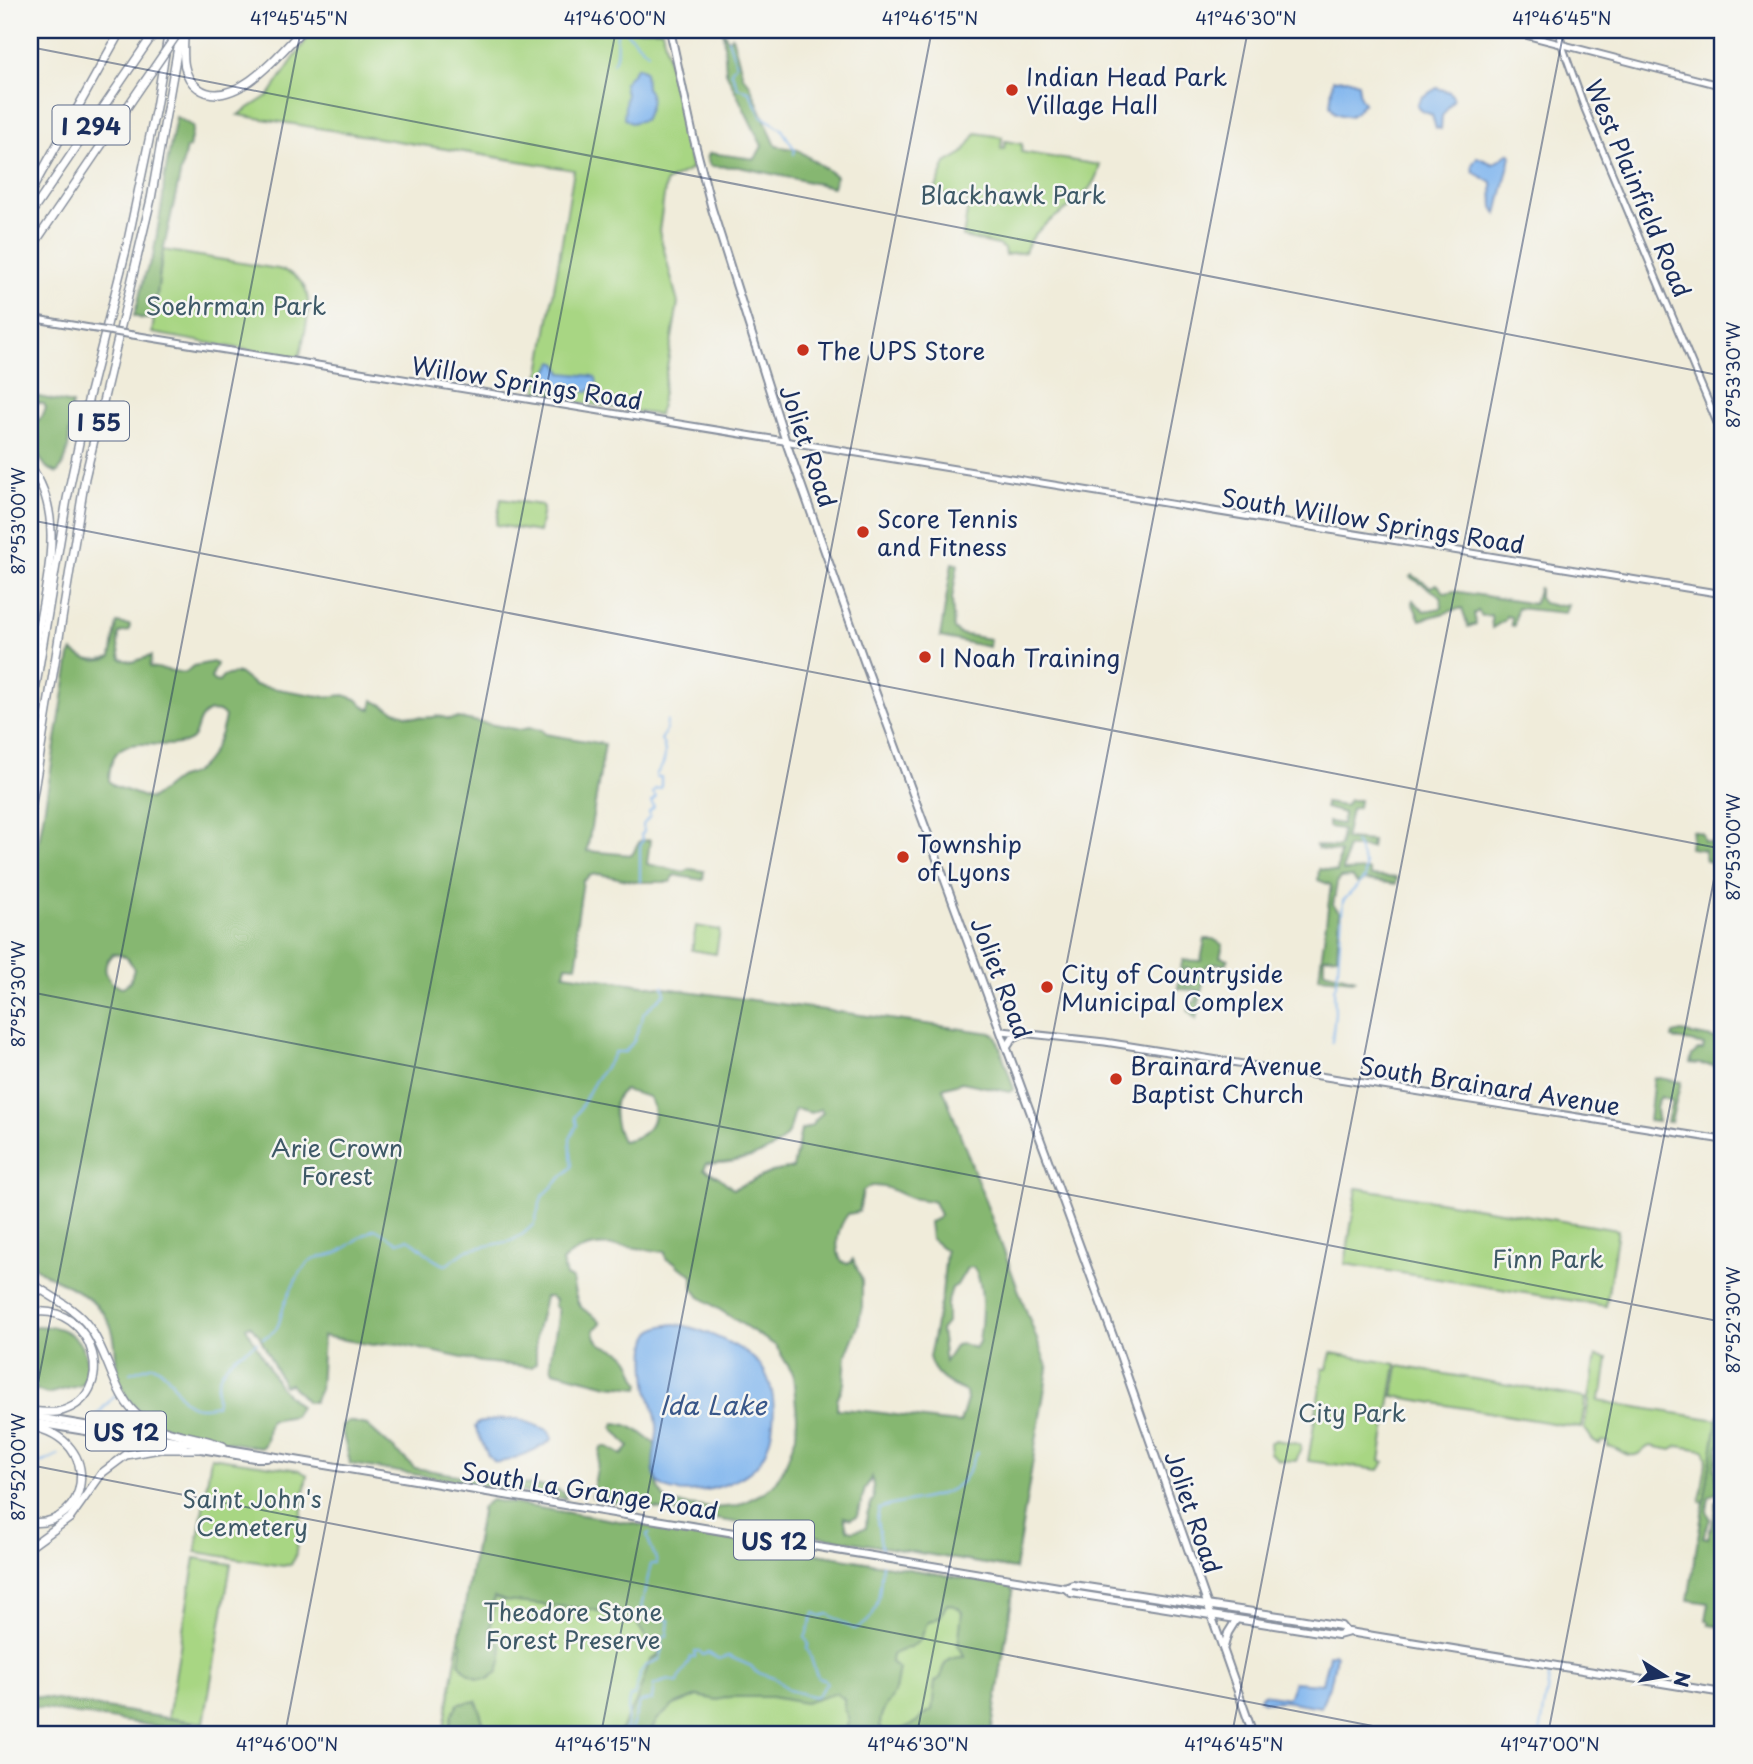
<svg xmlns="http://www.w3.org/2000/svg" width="1753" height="1764" viewBox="0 0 1753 1764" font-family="'Playpen Sans',sans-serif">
<rect width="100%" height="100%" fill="#f6f6f2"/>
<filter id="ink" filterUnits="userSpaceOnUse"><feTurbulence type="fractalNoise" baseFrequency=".0143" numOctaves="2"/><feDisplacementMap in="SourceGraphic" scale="14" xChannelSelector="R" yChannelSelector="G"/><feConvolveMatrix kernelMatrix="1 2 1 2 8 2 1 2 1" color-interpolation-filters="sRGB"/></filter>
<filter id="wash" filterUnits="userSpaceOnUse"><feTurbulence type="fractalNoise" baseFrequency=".00686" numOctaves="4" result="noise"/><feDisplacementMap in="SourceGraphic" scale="28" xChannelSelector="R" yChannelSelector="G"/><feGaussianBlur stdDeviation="1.57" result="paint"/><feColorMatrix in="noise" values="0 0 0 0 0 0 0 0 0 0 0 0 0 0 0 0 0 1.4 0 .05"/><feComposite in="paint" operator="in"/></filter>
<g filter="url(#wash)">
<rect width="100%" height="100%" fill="#f0ecda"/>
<g fill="#a8d683" stroke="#628270" stroke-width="2">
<path d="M313,30h349l30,139 -26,13 -7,49 19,72 -19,112 -123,-19 38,-226 -336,-55 31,-20z"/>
<path d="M976,133l26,4 -1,12h3l1,-8 17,3 -1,8 79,13c-10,46 -61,47 -75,87l-20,3 -1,-6 -6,-4 -35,-8 6,-38 -35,-6 12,-30 17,-10z"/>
<path d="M163,250l115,19c44,10 29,52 22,86l-7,3 -141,-25z"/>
<path d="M501,499l40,6 2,4 -4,23 -43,-7z"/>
<path d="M696,926l24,4 -4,24 -24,-4z"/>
<path d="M1357,1188l261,42 -12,76 -261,-42z"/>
<path d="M1331,1353l65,11 -16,97 4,1 -5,8 -71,-9 15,-92h4z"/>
<path d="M1596,1356l12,2 -4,29 -6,14 120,19 -14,82 -4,-1 7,-43 -3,-8 -26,-4 -6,4 -22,-4c-6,2 -9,8 -15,9 -11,2 -17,-8 -27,-9v-4l-7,-1 -1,3c-10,-1 -9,-11 -16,-15z"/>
<path d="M1398,1366l188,32 -5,30 -188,-32z"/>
<path d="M1275,1440l23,4 3,4 -5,13 -17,-1 -9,-7 -1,-10z"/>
<path d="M211,1457l88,13 8,5 -12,83 -4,6 -8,2 -87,-14z"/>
<path d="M491,1500l519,86 3,6 -22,142h-548l39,-227z"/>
<path d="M195,1558l36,6 -27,159 -36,-5z"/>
</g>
<g fill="#86b771" stroke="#507368" stroke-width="2" fill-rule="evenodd">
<path d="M723,30l5,10 4,-4 11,40 6,7 27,63 22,4 38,26 -3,11 -94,-20 -29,-1 -3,-9 3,-4 45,6 7,-13 -36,-74z"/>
<path d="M176,117l17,9 -4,22h-3l-25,113 -7,58h-11l-9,-3 12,-45 7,-14 10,-59 1,-18z"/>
<path d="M30,395l42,9c-4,21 1,52 -15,69l-10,-5 -17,-23v-19l12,-9 4,-9 -2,-4 -14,-2z"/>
<path d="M952,563l6,1 -6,35 2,30 6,5 30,5 -1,8 -49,-10z"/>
<path d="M1412,575l19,12 6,-3 8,9 9,-2 80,13 5,-17v11l4,5 13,3 12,-2 -3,9 -48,-5 -3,18 -3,-1v-8l-5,-1 -1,4 -13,8 -1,-13 -9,1 -4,-5 -4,3 2,10 -8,3 -6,-19 -42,12 -8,-18 1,-2 11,11 18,-3 -1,-12 -31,-19z"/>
<path d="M117,623l13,2 -1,6 -10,2 -1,12 3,14 11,3 19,-6 -1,11 35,6 8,-7 20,-4 4,2 -6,14 3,3 5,1 4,-6 16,-3 15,12 71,12 19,-2 12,4 11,9 4,1 2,-9c23,12 40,22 66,16l10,3 9,-1 62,12 8,-2 14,2 3,4 60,10 -18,107 45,4 8,-14 10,-1 -3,24 37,8 6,-3 14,2 -1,9 -29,-5 -3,7h-34l-38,-8 -8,1 -8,6 -7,46 3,22 -3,17 -10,-1 -2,9 427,59 5,3 18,53 -5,3 -47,-10 -19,6 105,281 -33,200 -418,-70 -5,-3 9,-49h7l14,8 7,-8 -17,-20 3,-4c17,1 28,11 41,22 -3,17 -2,46 13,58l44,5 24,-2 26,-13 11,-9 10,-16 12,-32 1,-19 -4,-43 -17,-28 -76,-49 -7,-9v-13l-15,-9 -2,-3 -10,-4 -1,-7c-32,-4 -78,-17 -103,10l4,14 6,3c2,9 3,23 10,29 7,6 11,6 19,15l-7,7c2,20 16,14 29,23 10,6 10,21 17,30l-1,5 -31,-3 -55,-14c-8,-11 7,-43 5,-62l-4,-3 1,-6 -4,-3h-6l-9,38v28l-4,4 -51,-5 -83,-18 -10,-1 -15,2 -50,-9 -3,53 -6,13h-7l-17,-18 -6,2 -25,-51 -9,-10 -4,2 33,59 21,21 -6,9 -24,4c-5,9 0,19 -9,28 -49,-10 -130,-12 -143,-73 -4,-20 0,-40 -12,-58 -9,-14 -26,-25 -41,-33 -14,-8 -25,-9 -35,-23v-366l40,-239 3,-5c10,10 26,12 38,6zM210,711l11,1 4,4c-3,20 -14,46 -32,57 -5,3 -11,4 -16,6 -9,6 -17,14 -27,20l-36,-13 -5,-5c1,-59 49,-26 80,-40 11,-5 4,-23 21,-30zM113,954c12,0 16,4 21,15l-4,13 -7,5c-17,-2 -24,-21 -10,-33zM624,1090l25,7c13,24 -3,41 -27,44 -7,-14 -14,-41 2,-51zM795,1109l17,4 9,-4 2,3 -12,14 -10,4 -8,38 -21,4 -39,17 -14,-12 -15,-8 3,-6c23,2 65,-8 79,-27 6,-8 7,-18 9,-27zM871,1186c17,-1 25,7 40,12 8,2 15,1 23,4l6,13 -3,4 -8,3 2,17 15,12 -4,44 -13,62c4,19 20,27 37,35l1,8 -7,23c-42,-3 -82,-13 -123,-14v-10l7,-15 2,-29 12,-29 4,-19v-27l-9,-21 -5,5 -6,-2c-9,-16 -4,-35 6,-48l11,-2 4,-21zM973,1267c13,18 9,53 6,75l-4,6 -13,-4 -6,1 -11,17 -4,-32 6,-7v-19l5,-16 5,-3 10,-17zM872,1477l2,21 -7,16 -1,14 -14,3 -5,-2 -3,-12 7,2 6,-3 8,-27z"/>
<path d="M1349,800h10l-1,7 -7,2 -6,30 27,2 -1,7 -24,-1 -4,24 26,-1 2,6 26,2 -1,6 -31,-4 -7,4 -6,-7 -12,1 -3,5 -4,22 7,7 -3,44 -13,1v14l32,8 -1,1 -36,-3 12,-92 -13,-5 1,-11 18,3 3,-20 -22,-3 -2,-3 24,1 2,-18 -14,-2v-5l14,2 1,-11 -18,-5v-5l20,3z"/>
<path d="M1692,831l10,2 2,8 19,4v36l-8,-2 3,-16 -12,-2 -2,-11 -14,-2z"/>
<path d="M1205,939h8l10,6 -3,12 8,2 -3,6 -9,-2 -10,3 -10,54 -8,-10 2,-5 6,-4 1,-11 -19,-1 1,-10 6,6h7l2,-4h3l-7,-13h-5l-2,7 -4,-1 4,-14 18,1z"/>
<path d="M1681,1032l42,8v37l-3,10 3,1v3l-7,1 3,-26 -29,-3 2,-8 6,-5h5l1,-5 -32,-7 1,-4z"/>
<path d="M1654,1077l27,5 -10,40h-4l5,-21 -11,-4c-7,8 -5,16 -3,25l-9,-1z"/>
<path d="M36,1326c9,1 19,0 27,4 21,9 31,35 19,55l-35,9 -17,-6v-59z"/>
<path d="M1718,1415l5,1v29l-4,1 -4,22 3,24 -9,5 -2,13 3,9 -7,18 5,1 8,-28v-8l7,-2v127l-14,-2v-4l-3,-1 3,-17 -21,-3z"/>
<path d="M348,1421l19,4 48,43 60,10h14l19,5 44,4 12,6 2,6 -216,-35c-1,-12 -9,-29 -8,-39z"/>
<path d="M491,1500l519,86 3,6 -22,142h-152l6,-3 4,-12 -5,-10v-10l-8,-6 -31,10 -34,-6h-41l-13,3 -20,-4 -23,9 -17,15 -8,14h-31l18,-32 14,-42 8,-4 2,-7 -14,-11 -10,-16 -31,-7 -10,-5 -90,-9 -11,-4 -4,34 1,7 10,7 1,13 -4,14 -10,7h-9l-10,-5 -10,-11 3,-19 -3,-4 23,-133zM947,1604l10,3 5,5 -4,33 7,12c-15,-1 -23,5 -24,20l-6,5 -3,28c-7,3 -8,6 -13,10 -9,6 -21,11 -32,14l-7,-8c0,-18 8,-18 14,-33 3,-7 3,-16 5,-24l-8,-7 1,-7c8,-6 21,-6 28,-15 3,-4 4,-12 7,-17l13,-6z"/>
<path d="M30,1691l2,5 160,26 -5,9 -157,-24z"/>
<path d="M477,1701l6,21 9,12h-44l4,-20 6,-10z"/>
</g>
<g fill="#80b5ee" stroke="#4e72a6" stroke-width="2">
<path d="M637,67l8,4 1,17c9,8 3,22 -2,32l-13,3 -7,-5 2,-23 -2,-12z"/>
<path d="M1347,79l11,4 2,14 4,6c-11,11 -10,17 -29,10l-5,-8 3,-25z"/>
<path d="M1437,88l13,4 4,7 -12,17 -1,13 -5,-1 -4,-13 -12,-5 -3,-5 5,-8z"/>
<path d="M1509,153l2,3 -14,58 -4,-7 -1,-24 -19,-11 -1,-7 5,-8 16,7z"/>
<path d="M553,362l5,2 4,9 30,3 4,2 1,6 -9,8 -12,-3 -17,1 -13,-7 1,-9z"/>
<path d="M676,1324c24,4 70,23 85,42 19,27 16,75 -5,100 -7,8 -17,13 -27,17 -15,7 -59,16 -71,-1 -11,-15 1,-41 -1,-57 -1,-11 -5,-21 -8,-31 -3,-12 -6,-47 0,-58 5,-10 17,-11 27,-12z"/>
<path d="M500,1419h19l29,11 4,9c-8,8 -47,25 -57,23l-7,-6 -13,-29 3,-4z"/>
<path d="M1334,1653l2,2 -4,23 -11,29 -37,-6 -20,1 -5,-3 4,-5 25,4 6,-16 28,2 7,-29z"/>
</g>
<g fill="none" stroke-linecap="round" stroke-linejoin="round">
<g stroke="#80b5ee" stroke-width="2">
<path d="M624,30l24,23"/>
<path d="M728,39l8,25 -5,7 7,17 11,3 12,25 20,12 14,22 -1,4"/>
<path d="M613,63c7,-10 1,-22 5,-33"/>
<path d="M640,882v-36l3,-6 -2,-5 3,-3 -1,-7 7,-9 -1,-4 5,-5 -3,-5 5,-5 -3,-4 2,-4 6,-1v-11h-4l-1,-3c9,-8 12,-23 5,-34l5,-10 1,-9"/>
<path d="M663,986l2,8"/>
<path d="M1332,1042l3,-30 -1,-23 3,-7 6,-81 22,-23v-13l-9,-22 -2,-1"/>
<path d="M535,1221l7,-24 30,-30 -2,-28 7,-14 -2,-8c8,-12 13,-25 20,-36 7,-11 15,-18 20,-29h10l9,-11 10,-28 20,-19"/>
<path d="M263,1338c20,-9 15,-18 22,-35 5,-12 13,-29 22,-39 11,-11 18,-5 30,-11 14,-7 23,-18 38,-24l22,13 11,-3c15,7 21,22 38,26l21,-15 44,-9 12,-7 11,-10"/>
<path d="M130,1373l23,-8c30,14 19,51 63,40 2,-6 0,-10 1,-17 4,-28 20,-31 40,-46"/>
<path d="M96,1416l19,-21"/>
<path d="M30,1462h13l16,-7"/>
<path d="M882,1551l-5,-32 2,-10c26,-10 63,-7 83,-28 8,-9 9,-20 16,-29"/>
<path d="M626,1727c4,-10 0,-19 4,-30l4,-1 6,-20 -1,-2 6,-8 15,-7 3,-11 -2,-10 6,-2 2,-16 -13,-3 -4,-5 -11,-4 10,-44h6c-2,-12 -8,-18 -10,-30l3,-1"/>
<path d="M624,1734l1,-5 6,1 9,-28 12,-2 2,-15 14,-5 10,3c0,-6 10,-18 13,-26h4v-6h4l4,4 5,-2 11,6 9,-3 23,10 5,6 20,7 12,11 28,7 11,-14 -3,-4 -6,-1c-5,-10 -6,-21 -11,-30l2,-4 -4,-6 9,-25 7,3 7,-2 25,15c28,-6 27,-42 29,-65"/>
<path d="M1540,1734l10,-61"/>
</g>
</g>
</g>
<g filter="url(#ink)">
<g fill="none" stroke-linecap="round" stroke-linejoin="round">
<g stroke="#868e9c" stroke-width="9">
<g id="secondary">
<path d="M1506,30l217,56"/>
<path d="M1559,30l3,15 23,64 138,328"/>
<path d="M30,318l60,10"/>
<path d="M133,335l1590,259"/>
<path d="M1002,1031l103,11 618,98"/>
</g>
</g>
<g stroke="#868e9c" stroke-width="10">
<g id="primary">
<path d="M670,30l23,106 19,73 74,233 78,219 253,686 136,387"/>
<path d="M1007,1047l6,-9 10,-5"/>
<path d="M30,1416l1035,172 8,-3 226,34 42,7 5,6"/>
<path d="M30,1422l154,25"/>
<path d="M195,1448l59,10h13"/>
<path d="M1065,1588l6,5 267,42 11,-3 374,61"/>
<path d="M1224,1647l4,-14 8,-13"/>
</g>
</g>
<g stroke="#868e9c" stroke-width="10">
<g id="highway">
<path d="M184,38c-1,18 -2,39 14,50 34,25 83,-35 104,-58"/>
<path d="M30,193l91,-163"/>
<path d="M30,215l126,-185"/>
<path d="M30,250l115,-169"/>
<path d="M30,466c45,60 4,144 3,211"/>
<path d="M30,721l37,-222 22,-103 37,-146 30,-143 13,-77"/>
<path d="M30,815l55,-337 66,-279 30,-169"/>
<path d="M30,1282c19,14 45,25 59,45 21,28 24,71 53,92 24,17 54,16 81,27"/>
<path d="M30,1313c65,-13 92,86 27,99 -9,1 -18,0 -27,-1"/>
<path d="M30,1426c78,15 56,104 0,96"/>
<path d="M30,1547l40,-29 32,-45 24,-18 34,-6h39"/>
</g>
</g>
<use href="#secondary" stroke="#fff" stroke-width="5"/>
<use href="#primary" stroke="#fff" stroke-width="6"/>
<use href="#highway" stroke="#fff" stroke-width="7"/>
<g stroke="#868e9c" stroke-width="9" stroke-linecap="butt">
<path id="secondary-bridge" d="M90,328l43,7"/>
</g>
<g stroke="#868e9c" stroke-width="10" stroke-linecap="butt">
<path id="highway-bridge" d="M145,81l35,-51"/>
</g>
<use href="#secondary-bridge" stroke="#fff" stroke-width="5"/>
<use href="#highway-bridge" stroke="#fff" stroke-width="7"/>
</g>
</g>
<path fill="none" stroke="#1b2f5e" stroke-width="2" stroke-opacity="0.45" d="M30,47l1693,329M30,520l1693,329M30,992l1693,330M30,1424l271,-1394M30,1465l1384,269M285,1734l331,-1704M601,1734l331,-1704M917,1734l331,-1704M1232,1734l332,-1704M1548,1734l175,-901"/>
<g fill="#c8321e" stroke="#f6f6f2" stroke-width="2.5">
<circle cx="1012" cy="90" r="7"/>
<circle cx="803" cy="350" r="7"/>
<circle cx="863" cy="532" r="7"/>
<circle cx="925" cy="657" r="7"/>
<circle cx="903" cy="857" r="7"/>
<circle cx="1047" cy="987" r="7"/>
<circle cx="1116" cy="1079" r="7"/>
</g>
<g text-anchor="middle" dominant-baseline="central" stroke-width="5" stroke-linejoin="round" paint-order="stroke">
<g fill="#f6f6f2" stroke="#5d6b8a" stroke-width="2">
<rect x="52.5" y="105.5" width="77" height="39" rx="5"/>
<rect x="69" y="401.5" width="60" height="39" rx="5"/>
<rect x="86" y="1411.5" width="80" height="39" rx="5"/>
<rect x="734" y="1520.5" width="80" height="39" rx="5"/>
</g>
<g font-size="23" font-weight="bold" fill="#1b2f5e">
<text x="91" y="125">I 294</text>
<text x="99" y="421">I 55</text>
<text x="126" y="1431">US 12</text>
<text x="774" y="1540">US 12</text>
</g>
<g font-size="24" fill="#1b2f5e" stroke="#f6f6f2" text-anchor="start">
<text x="1026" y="76">Indian Head Park<tspan x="1026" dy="28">Village Hall</tspan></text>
<text x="817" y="350">The UPS Store</text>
<text x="877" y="518">Score Tennis<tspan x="877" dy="28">and Fitness</tspan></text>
<text x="939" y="657">I Noah Training</text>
<text x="917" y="843">Township<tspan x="917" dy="28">of Lyons</tspan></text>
<text x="1061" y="973">City of Countryside<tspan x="1061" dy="28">Municipal Complex</tspan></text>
<text x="1130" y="1065">Brainard Avenue<tspan x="1130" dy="28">Baptist Church</tspan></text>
</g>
<g font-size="24" fill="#1b2f5e" stroke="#f6f6f2">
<text transform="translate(1639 188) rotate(67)">West Plainfield Road</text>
<text transform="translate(527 382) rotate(9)">Willow Springs Road</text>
<text transform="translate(809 446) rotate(71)">Joliet Road</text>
<text transform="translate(1373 520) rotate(9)">South Willow Springs Road</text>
<text transform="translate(1002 978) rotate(69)">Joliet Road</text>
<text transform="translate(1490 1085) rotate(9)">South Brainard Avenue</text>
<text transform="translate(590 1490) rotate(9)">South La Grange Road</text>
<text transform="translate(1194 1512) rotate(71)">Joliet Road</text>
</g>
<g font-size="24" fill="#3e5967" stroke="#f6f6f2">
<text x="1013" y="194">Blackhawk Park</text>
<text x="236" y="305">Soehrman Park</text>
<text x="337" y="1147">Arie Crown<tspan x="337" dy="28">Forest</tspan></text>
<text x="1548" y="1258">Finn Park</text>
<text x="1352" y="1412">City Park</text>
<text x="252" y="1498">Saint John's<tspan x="252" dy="28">Cemetery</tspan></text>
<text x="573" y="1611">Theodore Stone<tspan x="573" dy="28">Forest Preserve</tspan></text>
</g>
<g font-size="26" font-style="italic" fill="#395789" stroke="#f6f6f2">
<text x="713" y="1404">Ida Lake</text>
</g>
</g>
<rect width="1753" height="1764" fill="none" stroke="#f6f6f2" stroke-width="77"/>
<g transform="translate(1665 1676) rotate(101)" stroke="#f6f6f2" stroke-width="5" paint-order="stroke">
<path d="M0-5L12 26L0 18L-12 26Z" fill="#1b2f5e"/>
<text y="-10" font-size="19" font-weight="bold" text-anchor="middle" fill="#1b2f5e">N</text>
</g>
<rect x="38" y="38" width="1676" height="1688" fill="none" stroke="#1b2f5e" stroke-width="2.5"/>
<g font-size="18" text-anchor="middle" fill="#1b2f5e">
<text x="299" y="25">41°45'45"N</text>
<text x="615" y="25">41°46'00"N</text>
<text x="930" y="25">41°46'15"N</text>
<text x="1246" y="25">41°46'30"N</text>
<text x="1562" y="25">41°46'45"N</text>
<text transform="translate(1734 375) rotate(-90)" y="6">87°53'30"W</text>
<text transform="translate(19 521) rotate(-90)" y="6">87°53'00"W</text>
<text transform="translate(1734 847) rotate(-90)" y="6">87°53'00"W</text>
<text transform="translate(19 994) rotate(-90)" y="6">87°52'30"W</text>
<text transform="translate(1734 1320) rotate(-90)" y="6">87°52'30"W</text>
<text transform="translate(19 1467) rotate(-90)" y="6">87°52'00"W</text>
<text x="287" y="1751">41°46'00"N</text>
<text x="603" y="1751">41°46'15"N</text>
<text x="918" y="1751">41°46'30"N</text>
<text x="1234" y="1751">41°46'45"N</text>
<text x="1550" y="1751">41°47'00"N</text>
</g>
</svg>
